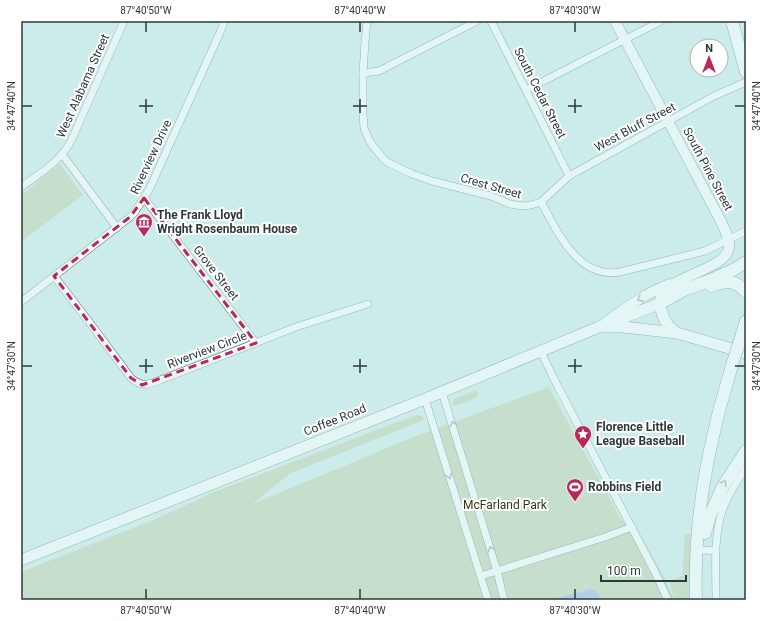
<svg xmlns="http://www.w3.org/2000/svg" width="767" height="621" viewBox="0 0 767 621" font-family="Roboto,sans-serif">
<rect width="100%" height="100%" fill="#cceceb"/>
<g fill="#bfcfa6">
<path d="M60,164l23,31 -62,47v-47z"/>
<path d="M549,387l73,134 9,-3 33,59 10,22 -5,-18 13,-5 3,-42h7l-3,66h-89c-1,-8 -2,-10 -10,-11l-40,11h-529v-28l137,-54 56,-26 202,-77 6,1 2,3 -3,2 -130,52 -39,31 164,-68z"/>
<path d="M476,390l3,3 -1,3c-7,4 -17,10 -26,9l1,-5 3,-2z"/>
</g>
<path fill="#90ade2" d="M590,589c8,1 9,3 10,11h-50z"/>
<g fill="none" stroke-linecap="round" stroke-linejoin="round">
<g stroke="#577473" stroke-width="8">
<g id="street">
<path d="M367,21l-2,21 -2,31v41l1,14 5,12 4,6 9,11 5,5 25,12 20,7 59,15 19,8 6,1 7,1 8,-1 10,-3 28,-26 145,-80 32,-14"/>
<path d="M491,21l78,155"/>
<path d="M363,73l16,-2 98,-50"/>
<path d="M526,90l135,-69"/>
<path d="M62,154l55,74"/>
<path d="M21,187c18,-13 39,-25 50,-46l53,-120"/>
<path d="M144,198l112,145"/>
<path d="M541,202c17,30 36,77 79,70l85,-21 41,-20"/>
<path d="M54,276l36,47 41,55c11,10 19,6 32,1l133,-52 72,-23"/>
<path d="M21,302l109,-85 4,-4 15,-23 73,-162 2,-7"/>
<path d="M541,352l17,35 96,183 14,30"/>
<path d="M442,392l55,179 7,29"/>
<path d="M425,399l63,201"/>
<path d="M704,550l12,1"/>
<path d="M481,576l124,-39 27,-10"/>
<path d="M716,600c0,-30 -3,-63 7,-92 6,-14 14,-27 23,-40"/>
</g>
</g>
<g stroke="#577473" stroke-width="11">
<g id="secondary">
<path d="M615,21l100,189c5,10 15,26 14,37 -2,25 -69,28 -70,57"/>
<path d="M606,322c21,-15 40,-29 64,-38"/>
</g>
</g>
<g stroke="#577473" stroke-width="12">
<g id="primary">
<path d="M607,327h16l54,6 69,20"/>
<path d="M21,560l404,-161 174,-72 60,-23c5,14 5,20 18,29"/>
</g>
</g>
<g stroke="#577473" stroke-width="13">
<g id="highway">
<path d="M732,21l14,51"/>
<path d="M711,286c14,-5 24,-7 35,6"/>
<path d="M659,304l25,-14 27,-10 24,-11 11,-7"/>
<path d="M742,334l4,-13"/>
<path d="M705,533l6,-20 12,-27 23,-35"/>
<path d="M696,600c-2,-58 6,-120 20,-176 4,-20 11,-39 16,-59"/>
</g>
</g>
<use href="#street" stroke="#fff" stroke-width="7"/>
<use href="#secondary" stroke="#fff" stroke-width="10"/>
<use href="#primary" stroke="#fff" stroke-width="11"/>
<use href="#highway" stroke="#fff" stroke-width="12"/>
<g stroke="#577473" stroke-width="13" stroke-linecap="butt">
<path id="highway-bridge" d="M732,365l10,-31"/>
</g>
<use href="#highway-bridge" stroke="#fff" stroke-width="12"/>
</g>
<defs><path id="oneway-chevron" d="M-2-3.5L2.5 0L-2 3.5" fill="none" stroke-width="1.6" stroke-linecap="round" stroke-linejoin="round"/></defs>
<g stroke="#969c9c">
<use href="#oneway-chevron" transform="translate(640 299) rotate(149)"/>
<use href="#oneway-chevron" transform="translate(453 424) rotate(-107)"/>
<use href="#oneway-chevron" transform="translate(449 476) rotate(73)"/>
<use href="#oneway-chevron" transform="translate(724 483) rotate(-60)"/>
<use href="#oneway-chevron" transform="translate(491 549) rotate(-107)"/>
</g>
<path d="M0 0H767V621H0ZM144,198l112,145 -114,42 -11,-7 -77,-102 76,-59z" fill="#cceceb" fill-opacity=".55" fill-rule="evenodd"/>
<path fill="none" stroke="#b82959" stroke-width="3" stroke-dasharray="8 5" stroke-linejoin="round" d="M144,198l112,145 -114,42 -11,-7 -77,-102 76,-59z"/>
<path fill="none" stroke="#2d3a39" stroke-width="1.5" d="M146,22v10M360,22v10M575,22v10M146,99v14M360,99v14M575,99v14M22,106h10M139,106h14M353,106h14M568,106h14M735,106h10M146,359v14M360,359v14M575,359v14M22,366h10M139,366h14M353,366h14M568,366h14M735,366h10M146,589v10M360,589v10M575,589v10"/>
<defs>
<g id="museum-pin" transform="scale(0.9)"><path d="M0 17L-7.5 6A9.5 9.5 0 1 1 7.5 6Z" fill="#b82959" stroke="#fff"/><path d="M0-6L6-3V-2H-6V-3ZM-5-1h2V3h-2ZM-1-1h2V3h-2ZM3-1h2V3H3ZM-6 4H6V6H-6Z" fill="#fff"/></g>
<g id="sight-pin" transform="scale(0.9)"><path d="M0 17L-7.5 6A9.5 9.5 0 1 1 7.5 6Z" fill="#b82959" stroke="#fff"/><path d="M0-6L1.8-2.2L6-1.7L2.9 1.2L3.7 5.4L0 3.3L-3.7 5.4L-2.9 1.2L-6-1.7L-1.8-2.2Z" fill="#fff"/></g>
<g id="stadium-pin" transform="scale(0.9)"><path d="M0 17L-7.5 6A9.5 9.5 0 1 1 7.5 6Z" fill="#b82959" stroke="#fff"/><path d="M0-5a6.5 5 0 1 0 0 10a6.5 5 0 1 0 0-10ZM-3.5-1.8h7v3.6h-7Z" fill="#fff"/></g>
</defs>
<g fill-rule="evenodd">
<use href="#museum-pin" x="144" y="222"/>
<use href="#sight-pin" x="583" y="434"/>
<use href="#stadium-pin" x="575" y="487"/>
</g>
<g text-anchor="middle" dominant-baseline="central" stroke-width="4" stroke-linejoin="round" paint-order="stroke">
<g font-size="12" fill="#2d3a39" stroke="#fff">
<text transform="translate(83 86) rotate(-66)">West Alabama Street</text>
<text transform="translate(540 93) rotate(63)">South Cedar Street</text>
<text transform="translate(635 127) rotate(-28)">West Bluff Street</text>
<text transform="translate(151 157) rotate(-65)">Riverview Drive</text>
<text transform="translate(708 169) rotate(62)">South Pine Street</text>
<text transform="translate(491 186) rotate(16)">Crest Street</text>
<text transform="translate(216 273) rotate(52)">Grove Street</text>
<text transform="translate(207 350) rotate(-21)">Riverview Circle</text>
<text transform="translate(335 420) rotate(-22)">Coffee Road</text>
</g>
<g font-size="12" font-weight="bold" fill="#2d3a39" stroke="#fff" text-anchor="start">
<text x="157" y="215">The Frank Lloyd<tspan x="157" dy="14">Wright Rosenbaum House</tspan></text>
<text x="596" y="427">Florence Little<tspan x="596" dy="14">League Baseball</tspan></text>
<text x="588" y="487">Robbins Field</text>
</g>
<g font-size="12" fill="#2e3b0f" stroke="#fff">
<text x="505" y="505">McFarland Park</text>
</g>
</g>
<rect width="767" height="621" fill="none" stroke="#ffffff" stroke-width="44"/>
<g transform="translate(709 58)"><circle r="19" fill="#ffffff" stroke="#abb0b0"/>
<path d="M0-3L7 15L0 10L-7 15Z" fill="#b82959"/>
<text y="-6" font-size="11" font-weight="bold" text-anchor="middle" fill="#2d3a39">N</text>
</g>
<path d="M601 575v6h85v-6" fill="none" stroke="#2d3a39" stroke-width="2"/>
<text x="607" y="575" font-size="12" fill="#2d3a39" stroke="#ffffff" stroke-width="3" paint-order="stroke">100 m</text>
<rect x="22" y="22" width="723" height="577" fill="none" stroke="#2d3a39" stroke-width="1.5"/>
<g font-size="10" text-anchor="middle" fill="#2d3a39">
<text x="146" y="14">87°40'50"W</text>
<text x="360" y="14">87°40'40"W</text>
<text x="575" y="14">87°40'30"W</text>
<text transform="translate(11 106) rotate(-90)" y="4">34°47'40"N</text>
<text transform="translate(756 106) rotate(-90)" y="4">34°47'40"N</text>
<text transform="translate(11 366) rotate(-90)" y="4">34°47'30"N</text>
<text transform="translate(756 366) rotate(-90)" y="4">34°47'30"N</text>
<text x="146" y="614">87°40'50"W</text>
<text x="360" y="614">87°40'40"W</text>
<text x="575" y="614">87°40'30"W</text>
</g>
</svg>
